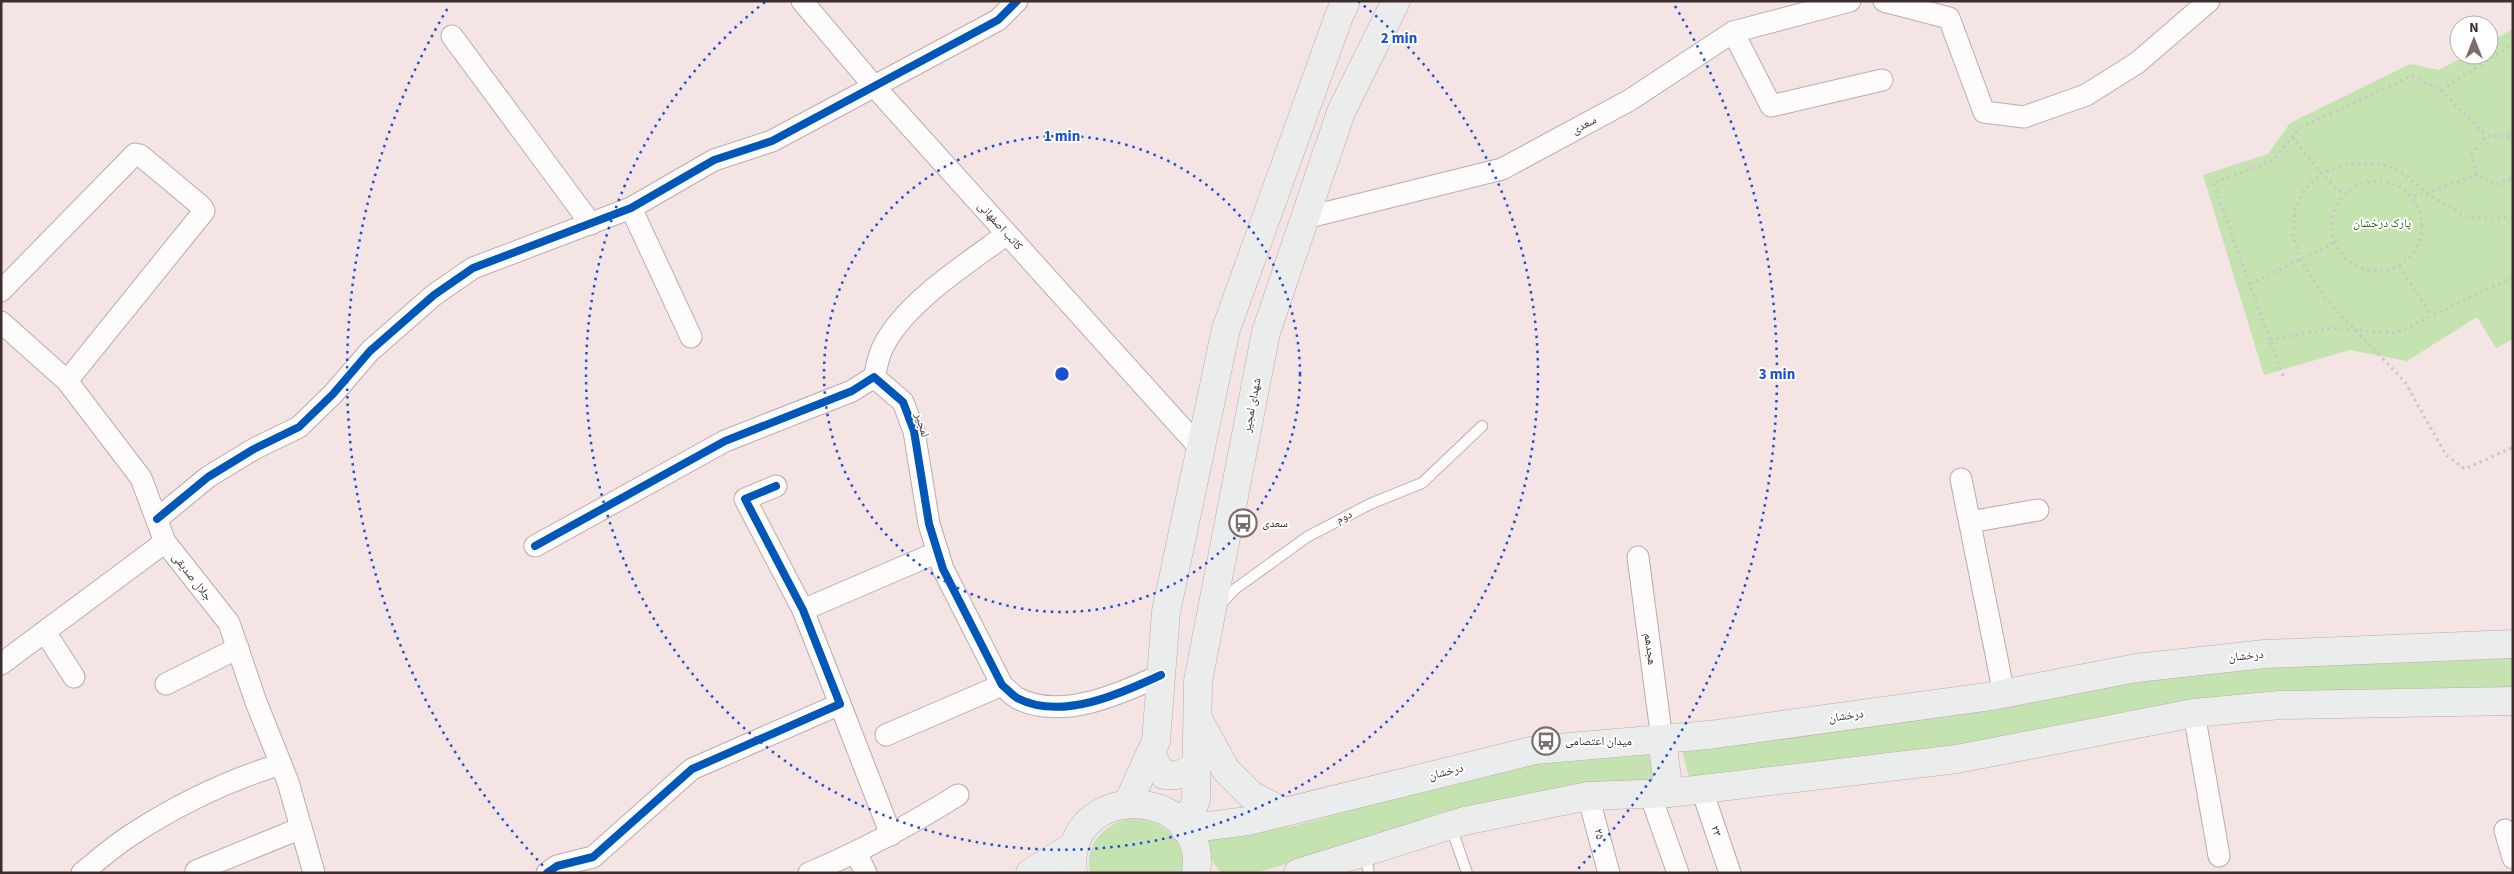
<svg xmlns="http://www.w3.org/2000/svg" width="2514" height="874" viewBox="0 0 2514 874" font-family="'Source Sans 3','Noto Naskh Arabic',sans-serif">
<rect width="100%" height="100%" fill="#f4e4e4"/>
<g fill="#c4e3b0">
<path d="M2513,29v310l-17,9 -19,-31 -70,44 -57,-11 -86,25 -61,-200 65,-21 22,-31 120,-59 29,6 28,-15h22v-13z"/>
<path d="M2513,654v38l-299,5 -66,10 -175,35 -189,29 -94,10 -8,-30 541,-83z"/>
<path d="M1652,754v32l-163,17 -50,10 -93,34 -91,26h-34l-11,-15 -2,-19 85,-13 219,-59 67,-9z"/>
<path d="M1134,817c29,4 54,23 48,56h-92c-7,-31 18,-51 44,-56z"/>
</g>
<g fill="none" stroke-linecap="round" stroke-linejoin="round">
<g stroke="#bbacac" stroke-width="12">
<g id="lane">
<path d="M1219,606l16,-17 72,-52 63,-33 52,-21 60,-57"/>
<path d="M1451,827l16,46"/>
<path d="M1365,854l4,19"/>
</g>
</g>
<g stroke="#bbacac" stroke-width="23">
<g id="street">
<path d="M802,1l71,84 327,363"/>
<path d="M1884,1l65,17 35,94 40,5 62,-22 51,-32 72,-62"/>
<path d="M1733,32l38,74 111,-26"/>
<path d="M452,36l139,188"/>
<path d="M631,208l60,129"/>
<path d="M1305,218l197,-49 128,-69 103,-68 117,-31"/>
<path d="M1,291l134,-137 5,1 61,51 3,5 -3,4 -134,166"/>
<path d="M1,322l66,59 74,97 24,64 64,81 27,79 32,80 26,91"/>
<path d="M874,377c3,-10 4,-21 9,-30 21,-44 85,-84 124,-113"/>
<path d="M1961,479l43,215"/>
<path d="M157,519l51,-42 46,-28 45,-22 34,-33 37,-43 64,-56 39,-27 158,-60 83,-48 58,-19 226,-121 19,-19"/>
<path d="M1970,522l68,-12"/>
<path d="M535,546l190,-105 127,-50 22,-14 29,25 11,29 15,93 14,45 59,116c5,4 10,10 15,13 44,23 103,-4 144,-23"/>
<path d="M1638,557l24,183"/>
<path d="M803,610l135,-58"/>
<path d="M45,632l29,45"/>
<path d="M1,664l164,-122"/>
<path d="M166,684l72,-36"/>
<path d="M840,704l51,131"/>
<path d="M2194,713l25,143"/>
<path d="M886,735l116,-50"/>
<path d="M1702,790l28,83"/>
<path d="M1650,794l28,79"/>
<path d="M1588,796l21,77"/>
<path d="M2505,830l8,28"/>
<path d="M856,853l10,20"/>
<path d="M196,871l105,-43"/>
<path d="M82,873c16,-13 32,-27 49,-38 46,-30 98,-55 150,-71"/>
<path d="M547,873l10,-7 36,-9 99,-88 148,-65 -37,-94 -58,-111 31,-13"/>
<path d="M809,873c53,-22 101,-48 149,-78"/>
</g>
</g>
<g stroke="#bbacac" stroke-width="29">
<g id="secondary">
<path d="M1198,719l28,51 25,25 33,17"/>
<path d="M1662,740l7,53"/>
<path d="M1151,752l6,14 7,9c14,2 21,-2 33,-10"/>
<path d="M1128,803l28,-62 10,-129 60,-283 113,-313 7,-15"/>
<path d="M1185,829l63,-8 287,-71 174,-15 283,-39 144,-28 129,-14 248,-10"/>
<path d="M1185,829l11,-29 2,-119 68,-349 75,-220 55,-111"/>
<path d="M1030,873l45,-28"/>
<path d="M1073,873c-11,-94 137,-89 123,0"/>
<path d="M1298,873l166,-52 124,-25 81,-3 288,-34 237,-46 86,-8 233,-4"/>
</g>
</g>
<g stroke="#cdc6c6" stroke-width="3" stroke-dasharray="2.5 4" stroke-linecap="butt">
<path d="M2441,90l45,46"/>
<path d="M2508,136l5,-2"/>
<path d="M2292,137l29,36 22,21"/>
<path d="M2513,143l-5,-7h-22l-14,18 5,21 19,10 17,-8"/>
<path d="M2509,179l4,5"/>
<circle cx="2377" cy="226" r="45"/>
<path d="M2414,197l63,-22"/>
<path d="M2513,216l-22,3 -26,-3 -39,-23 -21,-19 -25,-11 -30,1 -29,9 -16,16 -10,20 -2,28 7,22 25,39 80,84 41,73 19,14 48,-22"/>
<path d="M2400,266l31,50"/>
<path d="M2250,284l84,-41"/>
<path d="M2270,340l61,-12 65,5 117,-56"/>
<path d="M2283,376l-70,-193 61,-23 24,-31 113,-53 30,14 72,-46"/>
</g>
<use href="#lane" stroke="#fdfbfb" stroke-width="10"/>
<use href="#street" stroke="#fdfbfb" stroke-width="21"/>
<use href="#secondary" stroke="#ebecec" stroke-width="28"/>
<g stroke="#fff" stroke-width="11">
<g id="cycleway">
<path d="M157,519l51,-42 46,-28 45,-22 34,-33 37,-43 64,-56 39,-27 158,-60 83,-48 58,-19 226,-121 19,-19"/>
<path d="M535,546l190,-105 127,-50 22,-14 29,25 11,29 15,93 14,45 59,116c5,4 10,10 15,13 44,23 103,-4 144,-23"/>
<path d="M547,873l10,-7 36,-9 99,-88 148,-65 -37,-94 -58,-111 31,-13"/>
</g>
</g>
<use href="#cycleway" stroke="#0057b8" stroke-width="8"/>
</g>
<g fill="none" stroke="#1d4ed8" stroke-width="2.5" stroke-dasharray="2.5 5">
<circle cx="1062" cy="374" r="238"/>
<path d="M1358 1A476 476 0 1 1 766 1"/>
<path d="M548 871A715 715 0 0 1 449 6M1675 6A715 715 0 0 1 1576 871"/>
</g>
<defs>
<g id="bus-ring" transform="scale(1.4375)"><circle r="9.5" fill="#fff" stroke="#7d6c6c" stroke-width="1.5"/><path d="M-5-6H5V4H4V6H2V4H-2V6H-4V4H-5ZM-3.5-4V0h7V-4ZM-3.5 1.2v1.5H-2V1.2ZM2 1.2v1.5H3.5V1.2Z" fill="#7d6c6c"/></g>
</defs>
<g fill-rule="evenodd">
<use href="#bus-ring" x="1243" y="523"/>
<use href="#bus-ring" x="1546" y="741"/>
</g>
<g text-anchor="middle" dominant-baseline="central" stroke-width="4" stroke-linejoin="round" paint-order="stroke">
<g font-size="12" fill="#3d2c2c" stroke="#fff">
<text transform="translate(1584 125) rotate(-28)">سعدی</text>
<text transform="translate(1000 226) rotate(48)">کاتب اصفهانی</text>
<text transform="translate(1252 405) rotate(-79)">شهدای لمجیر</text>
<text transform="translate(922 425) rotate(74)">لمجیر</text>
<text transform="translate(1344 517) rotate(-27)">دوم</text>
<text transform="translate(192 577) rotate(52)">جلال صدیقی</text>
<text transform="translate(1650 649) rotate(83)">هجدهم</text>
<text transform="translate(2246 656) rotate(-6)">درخشان</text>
<text transform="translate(1846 716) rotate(-8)">درخشان</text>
<text transform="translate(1446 772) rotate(-14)">درخشان</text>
<text transform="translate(1716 831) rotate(72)">۲۳</text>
<text transform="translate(1599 834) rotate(75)">۲۵</text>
</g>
<g font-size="12" fill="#2a5e15" stroke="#fff">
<text x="2382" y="223">پارک درخشان</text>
</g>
<g font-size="12" fill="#3d2c2c" stroke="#fff" text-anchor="start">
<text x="1262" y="523">سعدی</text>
<text x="1565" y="741">میدان اعتصامی</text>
</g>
</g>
<circle cx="1062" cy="374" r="8" fill="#1d4ed8" stroke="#fff" stroke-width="2.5"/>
<g font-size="15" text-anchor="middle" font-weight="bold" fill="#1d4ed8" stroke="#fff" stroke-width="4" stroke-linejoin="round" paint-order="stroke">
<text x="1399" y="43">2 min</text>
<text x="1062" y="141">1 min</text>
<text x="1777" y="379">3 min</text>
</g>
<rect width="2514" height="874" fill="none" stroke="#3d2c2c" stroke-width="5"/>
<g transform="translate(2474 40)"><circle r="24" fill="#ffffff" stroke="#b1abab"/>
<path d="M0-4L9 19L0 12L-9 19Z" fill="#7d6c6c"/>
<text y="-8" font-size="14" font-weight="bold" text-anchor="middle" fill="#3d2c2c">N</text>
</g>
</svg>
